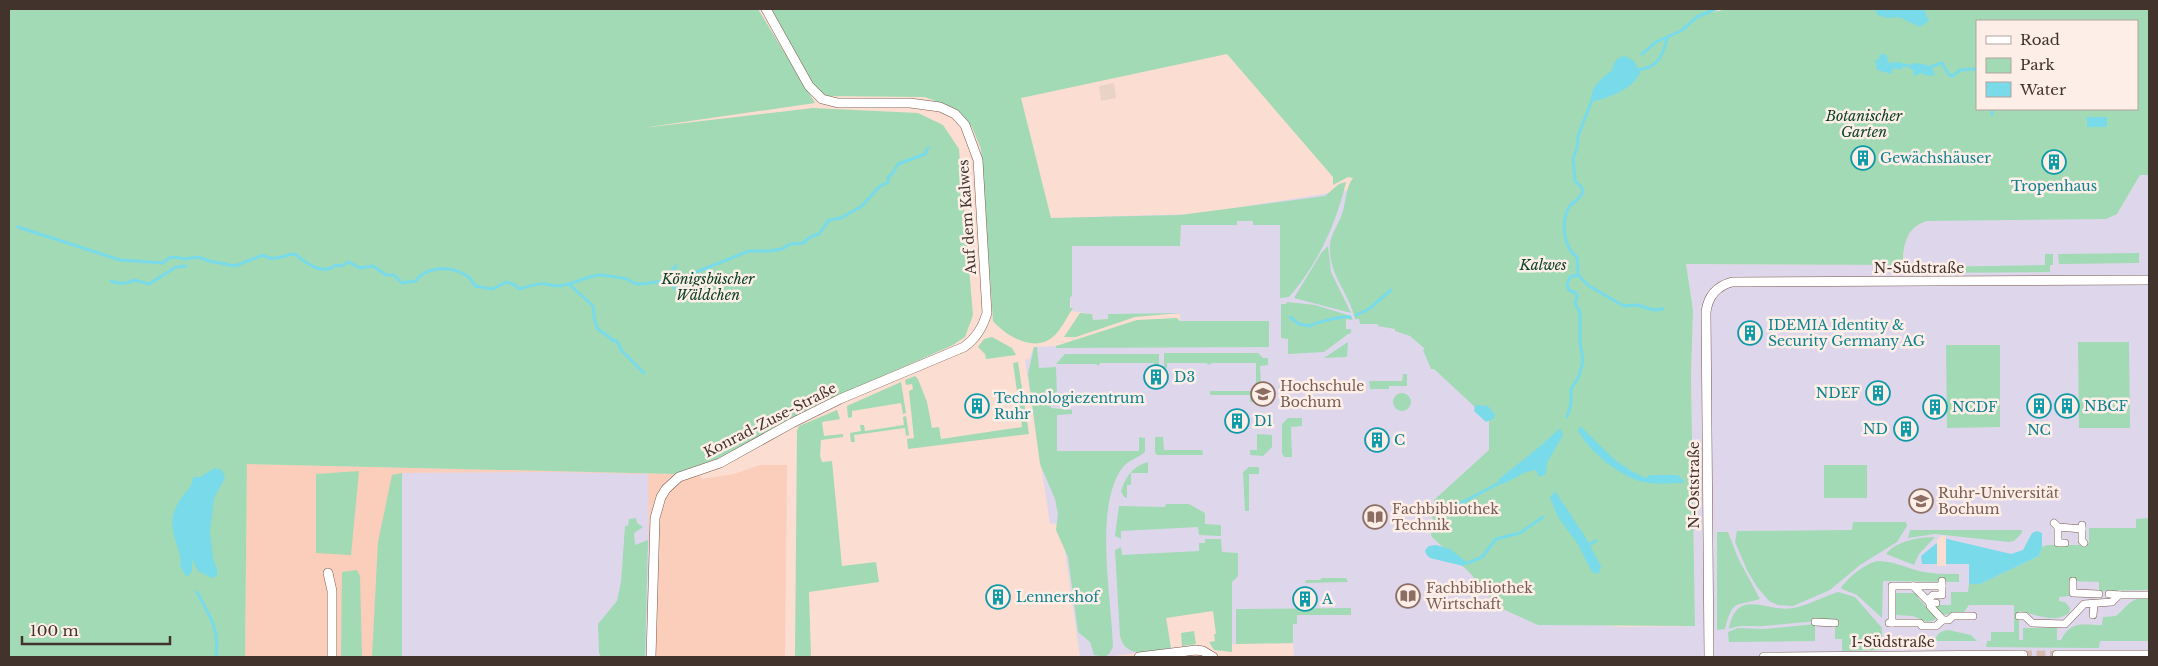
<svg xmlns="http://www.w3.org/2000/svg" width="2158" height="666" viewBox="0 0 2158 666" font-family="'Libre Baskerville',serif">
<rect width="100%" height="100%" fill="#fcddd1"/>
<path fill="#fbcdbb" d="M247,464l427,10 21,-8 7,13 32,-5 26,-9h27l-2,192h-540z"/>
<path fill="#e9d3c6" d="M1114,83l2,15 -15,3 -2,-15z"/>
<g fill="#ded7ec">
<path d="M2140,175h9v482h-855l-1,-14 -61,1 -11,-3 11,-87 -74,11 13,83 -64,9h-27l-19,-134 -11,1 -25,-164 4,-1 5,-12 22,-1 124,-20v-12h-72v5l-15,1 -1,-6 -21,-3 -1,-13 -24,-80 152,-4 143,-23 44,-5 94,147 42,282 98,12 76,-1 -4,-250 2,-66 -7,-46 217,1 2,-24 8,-14 6,-4 8,-2 190,-7z"/>
<path d="M549,472l99,2 2,183h-248v-184z"/>
</g>
<g fill="#a1dab5" fill-rule="evenodd">
<path d="M9,9h749l57,94 -173,25 171,-20 105,5 25,12 16,24 14,166 -8,22 -12,8 -140,62 -91,50 -48,17 -427,-10 -2,193h-236z"/>
<path d="M769,9h945l-5,4 18,-4h422v166h-9l-23,39 -11,5 -179,2c-21,6 -24,24 -24,44l-217,-1 7,46 -2,66 4,250 -157,-1 -40,-18 -28,-34 -39,-37 3,-36 55,-50v-30l-55,-51h-3l-8,-19 2,-1 -15,-13 -15,-5v-2l-17,-3v-2h-18l-1,-5h-4c-6,-27 -28,-46 -25,-76 2,-11 10,-21 13,-32 3,-11 3,-24 10,-33l-5,-1 -15,8v-8l-106,-123 -206,44 30,120 129,-3 145,-19 14,-12 7,-2c-10,42 -28,82 -57,115l-9,1v-73h-27v-4h-16v4h-56l-1,21h-108v49l-2,3v10h3c-6,9 -11,20 -18,27 -19,19 -48,2 -62,-14l-12,-172 -9,-22 -16,-18 -31,-12 -101,-1 -12,-10zM1977,21h160v88h-160z"/>
<path d="M1328,246l3,26 20,41 -57,-15 28,-46z"/>
<path d="M2139,253v10l-80,1 -1,-10z"/>
<path d="M2045,254h8v11h-3v7l-124,1v-6l119,-2z"/>
<path d="M1287,302l28,3 36,11 2,4 -7,-1v10h5v4l-3,1 -24,18 -36,2v-15l-7,-1v-34h5z"/>
<path d="M1080,313l12,1 1,6 15,-1v-5l72,-1 -45,4 -59,20h-12z"/>
<path d="M1177,318l3,3h89v26l-213,1v-2l81,-26z"/>
<path d="M992,337l20,11 4,7 -30,4 -1,-5 -7,-7 6,-8z"/>
<path d="M1348,342l-1,15 -23,1z"/>
<path d="M2078,342h51l1,86h-51z"/>
<path d="M1946,345h54v82l-53,1z"/>
<path d="M1034,347h3l2,21 17,-1 1,31h-6v10l21,2v4l-15,1v36h82v-14l6,1v14c-7,6 -16,8 -22,15 -30,39 -11,133 -10,180l-4,7 -4,3 -11,-2 -4,-13 -12,-10 -10,-75 -12,-27 2,-16 -3,-15 -15,-35 -12,-90z"/>
<path d="M1164,353h94l5,5h5v7l-8,1 1,19h7v15l-2,3v-8h-11v7h-5v-7h-40v-4h46v-28h-45l-1,2 -4,-2h-39v5l-3,1z"/>
<path d="M1065,354h94v15h-4l-1,-6h-54l-1,3 -3,-2h-40z"/>
<path d="M1018,362l11,72 -121,15 -1,-10 7,-1 -5,-47 4,-2 -1,-5 -6,1 -1,-5 10,-4 3,3 9,23 5,26 7,-1 2,12 81,-12 -9,-64z"/>
<path d="M1403,374h4v12h-18v3h-19l-1,-8h33z"/>
<path d="M901,382l5,31 -3,1 -2,-11 -49,8v6l-4,1 -1,-12z"/>
<path d="M1288,382h61v7l-70,1v-5h8z"/>
<circle cx="1402" cy="402" r="9"/>
<path d="M837,410l3,9 -18,3 2,14 19,-2v3l-22,3 -1,16 2,6 10,-1 10,105 34,-4 3,20 -70,10 2,65h-16l2,-226 2,-5z"/>
<path d="M906,416l3,19 -3,1 -1,-8 -51,7 1,7h-4l-1,-9 11,-2 -1,-6h4l1,6 39,-6 -1,-8z"/>
<path d="M1288,418h14v8l-11,1 1,30h-8l-2,-4v-29z"/>
<path d="M1257,434l15,1v12l-9,9 -13,-1v-5h7z"/>
<path d="M1155,437h8l1,13h38l1,5h-46l-2,-3z"/>
<path d="M1148,462v11h-17v12h-4v13l-3,-1 -3,-6c5,-15 12,-25 27,-29z"/>
<rect x="1824" y="465" width="43" height="33"/>
<path d="M1249,467h10v7h-10v37h-4l-2,-39z"/>
<path d="M359,471l-8,84 -35,-2v-79z"/>
<path d="M402,473v184h-30l6,-115 14,-67z"/>
<path d="M1166,504h23l16,9v11l16,1v11l-22,-1 -1,-8 -77,4v8l-6,-3 4,-30 46,1z"/>
<path d="M636,518l1,5 6,4 -9,6 1,12 13,-5 -3,117h-44l-2,-4 -1,-29 19,-23 4,-19 4,-56h3l1,-7z"/>
<path d="M2149,518v72l-50,1v-9l-30,-1v15l-10,1v4l6,1 5,6 -1,5c-14,11 -34,1 -50,-2v29h4v-12h34v12h4c10,-20 21,-15 41,-15l1,-8 13,-1c13,-11 14,-19 33,-18v43h-49l-1,7 -113,-1 1,-6h4v-9h23v-27h-45l-5,7 -22,3 -8,-10h17v-13h17l1,-8h11l59,-28 3,-9 5,-2h37l5,-2v-15h47v-9z"/>
<path d="M1853,522h53l1,4 -10,16 -37,23 -30,25 -37,16 -15,-1 -9,-4 -12,-14 -10,-17 -12,-28 2,-11 115,-1z"/>
<path d="M1910,530h112v3l-8,8 -5,1 -74,-8 -27,4z"/>
<path d="M1717,532h11l10,26 22,41c-26,8 -27,0 -35,30l-8,1z"/>
<path d="M1935,537l-16,17 -5,11 -28,-11c10,-13 33,-17 49,-17z"/>
<path d="M1205,539h16l1,13 16,1v23l-6,6v70l-18,-2 -5,-8 6,-1 -1,-7h2l-3,-23 -47,7 5,30c-19,2 -45,13 -51,-12l-5,-86 6,-3 1,8 77,-4v-8h6z"/>
<path d="M1877,561c16,0 27,6 42,10 14,3 27,3 40,3v8l-76,-1 -1,37 -25,-23 -15,-6 -1,-2c11,-12 20,-21 36,-26z"/>
<path d="M357,570l3,6 2,81h-21l1,-85z"/>
<path d="M1322,578h24l2,4 -43,1 1,-3h14z"/>
<path d="M1838,592l17,5 27,31v22l-40,1v-12h-7v-19c-24,1 -47,4 -71,6 -13,1 -23,-2 -35,3 7,-43 39,-16 64,-21 16,-3 29,-11 45,-16z"/>
<path d="M1895,593h23v5l18,19 -1,3 -8,2 -14,-6 -17,-1z"/>
<path d="M1351,608v7h-54v9h-4v19l-57,1v-35z"/>
<path d="M1815,624v17l-86,1 -1,-10 10,-4 26,1z"/>
<path d="M1948,630l23,5 6,6h-42c2,-7 5,-10 13,-11z"/>
<path d="M1194,631l2,13 -14,2 -1,-13z"/>
</g>
<g fill="#79dae9">
<path d="M1875,9h49l5,12 -9,6 -21,-10 -12,1 -9,-3z"/>
<path d="M1886,54l3,9 12,-1 2,5 -2,3 -6,-2 -3,2v4l-15,-4 -2,-10 5,-1 -1,-4z"/>
<path d="M1625,56l9,5 6,12c-8,17 -32,25 -49,29 0,-17 9,-22 21,-32 2,-8 4,-12 13,-14z"/>
<path d="M1916,63c8,1 17,2 19,12l-7,1 -7,-3 -6,3 -2,-1 1,-4 -5,-3 2,-4z"/>
<rect x="2087" y="117" width="20" height="10"/>
<path d="M1475,405l13,1 7,9 -2,4 -7,3 -12,-11z"/>
<path d="M1580,426l35,34 18,12 13,6 4,-3h28l6,6 -1,2c-14,0 -31,2 -44,-2 -24,-9 -48,-28 -61,-50z"/>
<path d="M1560,428l3,7 -16,28 -1,11 -7,3 -3,-7 -10,2 -23,12 -5,-1 1,-4c21,-17 42,-32 61,-51z"/>
<path d="M215,468l7,2 3,8 -11,20 -4,33 3,28 4,10v7l-5,2 -14,-7 -6,-12v12l-5,6c-11,-14 -4,-12 -8,-25 -7,-22 -12,-34 3,-55 5,-7 11,-11 11,-20h7z"/>
<path d="M1555,491l31,47 15,28 -2,8 -7,-2 -15,-29 -19,-26 -8,-19z"/>
<path d="M2037,531l5,2v14l-3,9 -59,28h-11v-20h-47l-1,-8 22,-18 68,16 12,-4 9,-17z"/>
<path d="M1436,545l14,4 18,14 -5,3 -33,-8 -4,-4 -1,-4 4,-4z"/>
</g>
<path fill="#fcddd1" d="M1942,535l4,1v30h-9v-26z"/>
<g fill="none" stroke-linecap="round" stroke-linejoin="round">
<g stroke="#79dae9" stroke-width="3">
<path d="M1642,54l14,-12 25,-11 16,-14 19,-8"/>
<path d="M1903,65l6,1"/>
<path d="M1930,67l12,-4 7,12 4,1 7,-6 17,-1"/>
<path d="M1638,70c19,-2 25,-14 29,-32"/>
<path d="M1992,115v-6"/>
<path d="M18,227l102,33 43,3 6,-5 7,-1 8,2 14,-2 11,4 26,5 28,-11c11,8 21,-1 32,-1 11,9 27,22 41,11l5,1 8,-4 11,6 13,-2 13,9h8l8,8 14,-2c12,-19 51,-15 59,5l18,3 13,-7 9,3 4,4c7,-2 19,-6 26,-5 10,2 12,3 23,0 11,-2 21,-9 33,-9 2,0 23,3 26,4 3,2 6,4 10,5 16,1 26,-9 40,6l4,-2 13,-15 55,-22h21l12,-2 8,-5 13,-1 7,-6 9,-3 10,-14 12,-2 21,-12 17,-19 9,-5v-5l4,-3 6,-10 27,-10 3,-6"/>
<path d="M1578,275l11,11 35,20 13,-1 17,5 9,-1"/>
<path d="M111,281c7,3 17,3 23,-1l15,4 27,-17 10,-1"/>
<path d="M661,282l15,-16"/>
<path d="M569,284l24,22c1,8 1,19 6,24 5,4 9,5 13,10l5,1 5,10 22,22"/>
<path d="M1356,315l13,-6 22,-19"/>
<path d="M1290,317l9,7 11,2c5,-4 34,-10 40,-9"/>
<path d="M1567,417l4,-13v-15l8,-13 4,-15 -3,-19v-29l-5,-10 2,-5 -1,-5 -7,-3 -2,-5 3,-8 8,-2 -1,-18c-14,-10 -16,-35 -8,-50 3,-5 11,-7 13,-14 2,-5 -3,-8 -7,-12l-2,-22 4,-11 1,-12 14,-36"/>
<path d="M1442,513l59,-31"/>
<path d="M1588,545l8,-4"/>
<path d="M1468,563l14,-6 14,-18 24,-6 23,-16"/>
<path d="M197,592c12,23 23,37 19,65"/>
</g>
<path stroke="#d7bbb0" stroke-width="9" stroke-dasharray="9 4.5" stroke-linecap="butt" d="M2023,655h34"/>
<g stroke="#78584b" stroke-width="8">
<g id="pedestrian">
<path d="M2054,523l4,4 24,2"/>
<path d="M2082,525v16l2,2"/>
<path d="M2058,527v16h7"/>
<path d="M1942,581v14h-9l-3,3v8l13,14"/>
<path d="M2073,581v12l26,1"/>
<path d="M1913,586l17,17h6"/>
<path d="M2109,594l10,1"/>
<path d="M2093,615l1,-10"/>
<path d="M2019,616h6l7,7 33,1 19,-20 28,-2 7,-7h30"/>
<path d="M1815,622l20,1"/>
<path d="M1889,623h31l2,3h14l7,-6h6l4,-4h20"/>
<path d="M1892,623v-37h50"/>
</g>
</g>
<g stroke="#78584b" stroke-width="10">
<g id="minor">
<path d="M328,573l4,18v66"/>
<path d="M2057,655h92"/>
<path d="M651,657l4,-139 6,-21 5,-8 13,-12 41,-14 72,-40 48,-24 124,-52c13,-9 19,-20 23,-34l-9,-153 -13,-35 -10,-11 -15,-7 -30,-4h-72l-16,-4 -13,-13 -43,-77"/>
<path d="M1139,657l57,-7 7,1 10,6"/>
<path d="M1709,657l-3,-345c2,-16 11,-26 26,-30l417,-2"/>
<path d="M1764,657l259,-2"/>
</g>
</g>
<use href="#pedestrian" stroke="#fff" stroke-width="7"/>
<use href="#minor" stroke="#fff" stroke-width="9"/>
</g>
<defs>
<g id="building-ring" transform="scale(1.25)"><circle r="9.5" fill="#feeee8" stroke="#0f9aa8" stroke-width="1.5"/><path d="M-4-6H4V6H1V3H-1V6H-4ZM-2.5-4.3h1.7v1.8h-1.7ZM.8-4.3h1.7v1.8H.8ZM-2.5-1h1.7V.8h-1.7ZM.8-1h1.7V.8H.8Z" fill="#0f9aa8"/></g>
<g id="university-ring" transform="scale(1.25)"><circle r="9.5" fill="#feeee8" stroke="#8d6e63" stroke-width="1.5"/><path d="M0-5L7-2L0 1L-7-2ZM-4 1L0 2.5L4 1V4Q0 6-4 4Z" fill="#8d6e63"/></g>
<g id="library-ring" transform="scale(1.25)"><circle r="9.5" fill="#feeee8" stroke="#8d6e63" stroke-width="1.5"/><path d="M-6-4Q-3-5.5-.7-3.5V5Q-3 3-6 4ZM6-4Q3-5.5 .7-3.5V5Q3 3 6 4Z" fill="#8d6e63"/></g>
</defs>
<g fill-rule="evenodd">
<use href="#building-ring" x="1863" y="158"/>
<use href="#building-ring" x="2054" y="162"/>
<use href="#building-ring" x="1750" y="333"/>
<use href="#building-ring" x="1156" y="377"/>
<use href="#building-ring" x="1878" y="393"/>
<use href="#university-ring" x="1263" y="394"/>
<use href="#building-ring" x="977" y="406"/>
<use href="#building-ring" x="2039" y="406"/>
<use href="#building-ring" x="2067" y="406"/>
<use href="#building-ring" x="1935" y="407"/>
<use href="#building-ring" x="1237" y="421"/>
<use href="#building-ring" x="1906" y="429"/>
<use href="#building-ring" x="1377" y="440"/>
<use href="#university-ring" x="1921" y="501"/>
<use href="#library-ring" x="1375" y="517"/>
<use href="#library-ring" x="1408" y="596"/>
<use href="#building-ring" x="998" y="597"/>
<use href="#building-ring" x="1305" y="599"/>
</g>
<g text-anchor="middle" dominant-baseline="central" stroke-width="5" stroke-linejoin="round" paint-order="stroke">
<g font-size="14" font-style="italic" fill="#094125" stroke="#feeee8">
<text x="1864" y="116">Botanischer<tspan x="1864" dy="16">Garten</tspan></text>
<text x="1543" y="265">Kalwes</text>
<text x="708" y="279">Königsbüscher<tspan x="708" dy="16">Wäldchen</tspan></text>
</g>
<g font-size="14" fill="#0d838f" stroke="#feeee8" text-anchor="start">
<text x="1880" y="158">Gewächshäuser</text>
<text x="2054" y="186" text-anchor="middle">Tropenhaus</text>
<text x="1768" y="325">IDEMIA Identity &amp;<tspan x="1768" dy="16">Security Germany AG</tspan></text>
<text x="1174" y="377">D3</text>
<text x="1860" y="393" text-anchor="end">NDEF</text>
<text x="994" y="398">Technologiezentrum<tspan x="994" dy="16">Ruhr</tspan></text>
<text x="2084" y="406">NBCF</text>
<text x="1952" y="407">NCDF</text>
<text x="1254" y="421">D1</text>
<text x="1888" y="429" text-anchor="end">ND</text>
<text x="2039" y="430" text-anchor="middle">NC</text>
<text x="1394" y="440">C</text>
<text x="1016" y="597">Lennershof</text>
<text x="1322" y="599">A</text>
</g>
<g font-size="14" fill="#42332d" stroke="#feeee8">
<text transform="translate(967 217) rotate(-94)">Auf dem Kalwes</text>
<text x="1919" y="268">N-Südstraße</text>
<text transform="translate(770 420) rotate(-27)">Konrad-Zuse-Straße</text>
<text transform="translate(1694 485) rotate(-90)">N-Oststraße</text>
<text x="1893" y="642">I-Südstraße</text>
</g>
<g font-size="14" fill="#785e54" stroke="#feeee8" text-anchor="start">
<text x="1280" y="386">Hochschule<tspan x="1280" dy="16">Bochum</tspan></text>
<text x="1938" y="493">Ruhr-Universität<tspan x="1938" dy="16">Bochum</tspan></text>
<text x="1392" y="509">Fachbibliothek<tspan x="1392" dy="16">Technik</tspan></text>
<text x="1426" y="588">Fachbibliothek<tspan x="1426" dy="16">Wirtschaft</tspan></text>
</g>
</g>
<rect width="2158" height="666" fill="none" stroke="#42332d" stroke-width="20"/>
<rect x="1976" y="20" width="162" height="90" fill="#feeee8" stroke="#b3a39d"/>
<rect x="1986" y="36" width="25" height="8" fill="#ffffff" stroke="#b3a39d"/>
<text x="2020" y="45" font-size="15" fill="#42332d">Road</text>
<rect x="1986" y="58" width="25" height="15" fill="#a1dab5" stroke="#b3a39d"/>
<text x="2020" y="70" font-size="15" fill="#42332d">Park</text>
<rect x="1986" y="82" width="25" height="15" fill="#79dae9" stroke="#b3a39d"/>
<text x="2020" y="95" font-size="15" fill="#42332d">Water</text>
<path d="M22 636v8h148v-8" fill="none" stroke="#42332d" stroke-width="2.5"/>
<text x="30" y="636" font-size="15" fill="#42332d" stroke="#feeee8" stroke-width="4" paint-order="stroke">100 m</text>
</svg>
